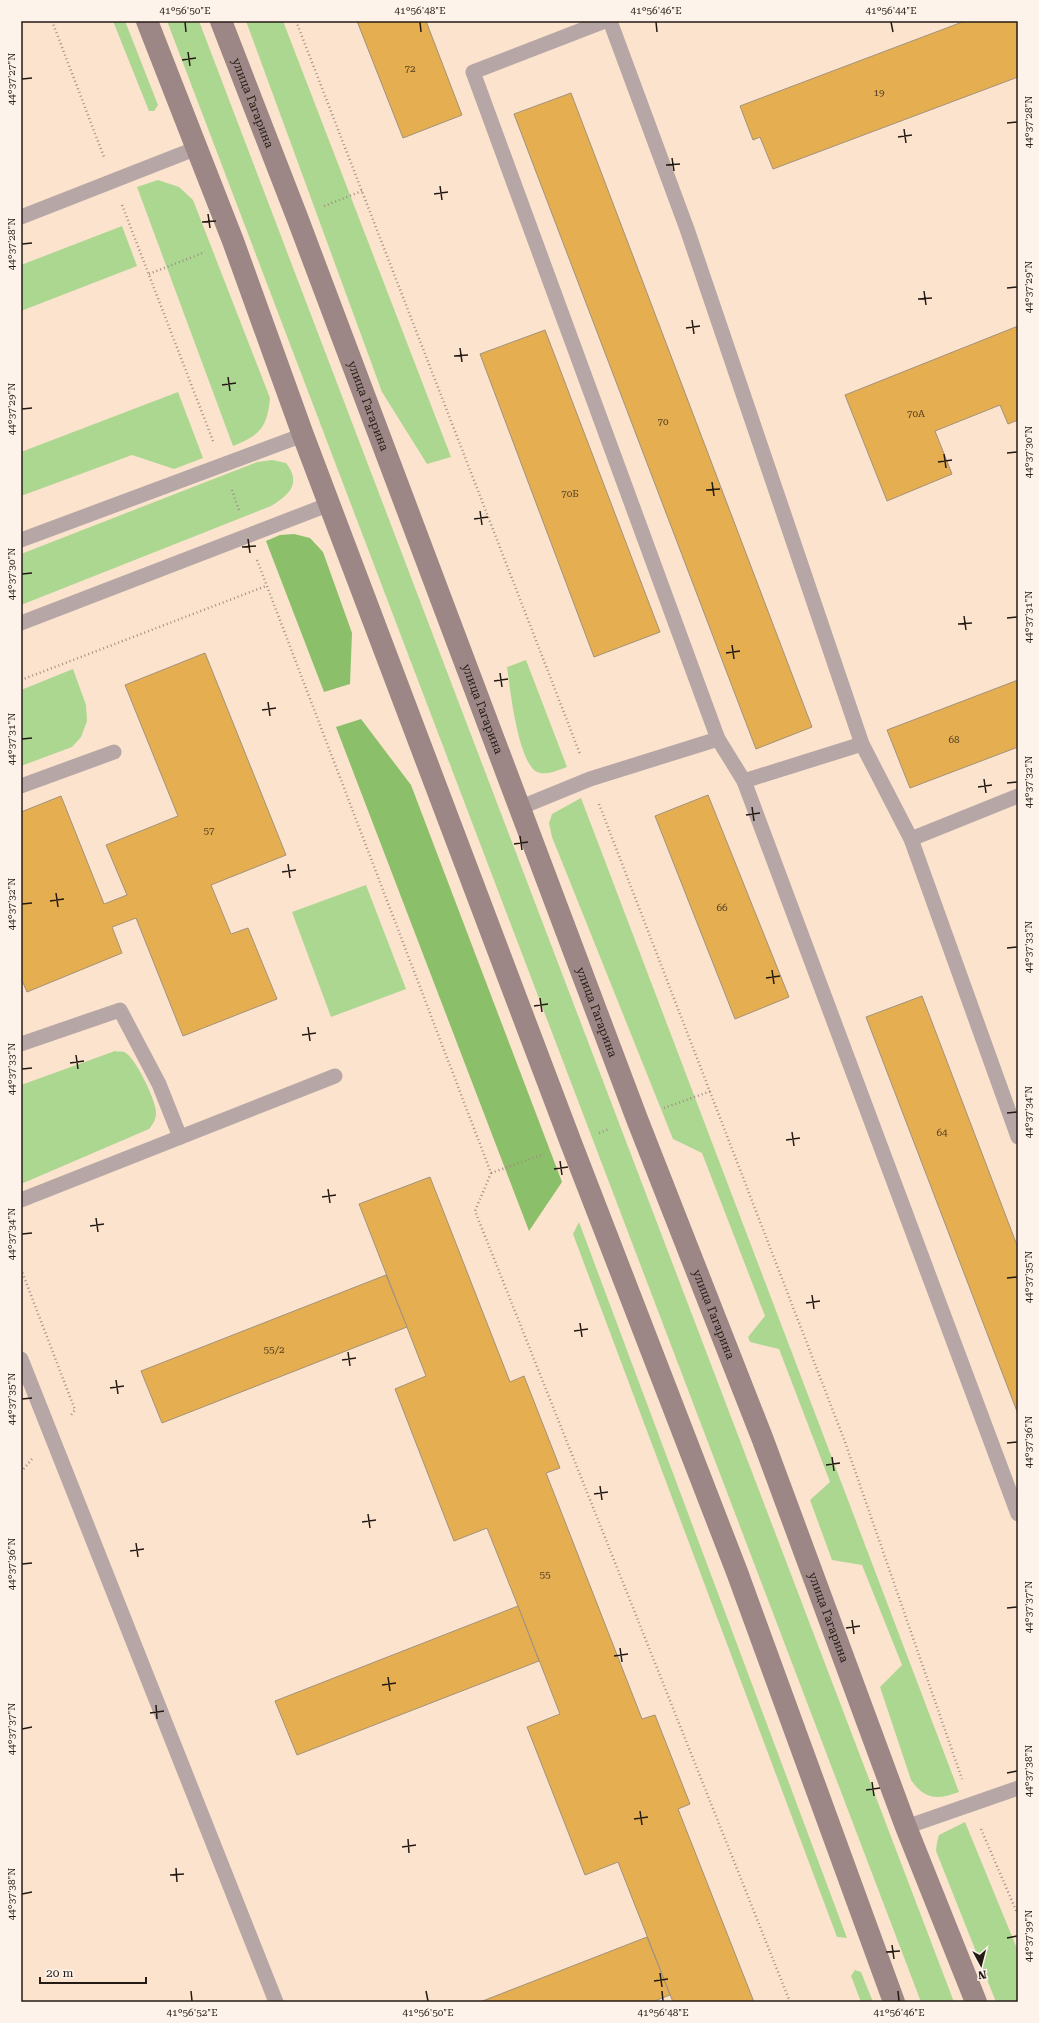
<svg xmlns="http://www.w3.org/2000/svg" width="1039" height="2023" viewBox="0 0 1039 2023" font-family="'Roboto Serif',serif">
<rect width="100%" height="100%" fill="#fce3ce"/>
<g fill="#acd791">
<path d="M113,21h12l33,84 -4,6h-5z"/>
<path d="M167,21h32l755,1981h-33z"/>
<path d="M246,21h37l168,436 -24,7 -45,-72z"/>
<path d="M158,180l21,7 14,13 77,198c-3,30 -10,37 -37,48l-96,-259z"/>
<path d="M122,226l15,40 -116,45v-46z"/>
<path d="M178,392l25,66 -29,11 -42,-14 -111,41v-44z"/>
<path d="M272,460l14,3c16,21 3,32 -15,43l-250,99v-51l236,-92z"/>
<path d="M526,660l41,107c-9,3 -21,9 -30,5 -19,-10 -27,-83 -30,-105z"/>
<path d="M73,669l13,36 1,16 -6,16 -9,10 -51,19v-76z"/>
<path d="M581,798l378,994c-22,8 -34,8 -48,-12l-31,-93 22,-22 -40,-100 -30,-5 -22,-60 20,-18 -51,-133 -29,-7 -2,-5 17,-21 -63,-163 -29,-14 -121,-302 -3,-14 3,-9z"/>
<path d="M366,885l40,104 -75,28 -39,-105z"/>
<path d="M115,1051c3,1 7,0 9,1 11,4 32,49 32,60 0,8 -3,12 -7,17l-128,55v-99z"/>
<path d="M579,1222l268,716 -10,-1 -264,-703z"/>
<path d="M965,1822l53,129v51h-22l-60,-151 1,-9 2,-7z"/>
<path d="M855,1970l6,2 12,30h-12l-10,-26z"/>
</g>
<g fill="#8bbf69">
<path d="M294,534l16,4 13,14 29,81 -2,51 -26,8 -58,-151 14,-6z"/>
<path d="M361,719l50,66 151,397 -33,49 -193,-504z"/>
</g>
<g fill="#e5ae51" stroke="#a2927a">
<path d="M357,21h69l36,94 -59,23z"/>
<path d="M965,21h53v56l-245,92 -13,-32 -7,3 -13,-34z"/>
<path d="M571,93l241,634 -56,22 -242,-635z"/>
<path d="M1018,326v94l-10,4 -8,-19 -65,26 17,43 -65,27 -42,-106z"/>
<path d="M545,330l115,302 -66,25 -114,-303z"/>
<path d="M205,653l81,202 -75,30 20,49 17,-6 29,71 -94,37 -47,-118 -24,9 10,26 -95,39 -6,-14v-166l40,-16 43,108 23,-9 -21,-50 72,-29 -53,-131z"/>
<path d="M1018,680v67l-108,41 -23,-58z"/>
<path d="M708,795l81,202 -54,22 -80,-203z"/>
<path d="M922,996l96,252v166l-152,-397z"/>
<path d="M430,1177l80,205 14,-6 36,92 -14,5 96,246 13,-4 35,89 -12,5 76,193h-81l-55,-140 -33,13 -58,-148 33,-13 -42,-108 -31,-78 -33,13 -59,-152 31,-13 -67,-172z"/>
<path d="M386,1275l21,52 -245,96 -21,-52z"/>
<path d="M518,1606l21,55 -242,94 -22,-54z"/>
<path d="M647,1937l23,58 -18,7h-172z"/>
</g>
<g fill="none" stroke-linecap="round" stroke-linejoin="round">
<g stroke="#a18f80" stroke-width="2.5" stroke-dasharray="1 3" stroke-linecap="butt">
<path d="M52,21l52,136"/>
<path d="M296,21l284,733"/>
<path d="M122,205l91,236"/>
<path d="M324,206l38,-15"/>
<path d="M149,274l56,-22"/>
<path d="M232,490l7,20"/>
<path d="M257,560l234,613 -16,38 315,791"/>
<path d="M21,680l245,-94"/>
<path d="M599,804l246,638 117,337"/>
<path d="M664,1108l47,-17"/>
<path d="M599,1133l10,-4"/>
<path d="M491,1173l53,-19"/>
<path d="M21,1269l54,141 -4,5"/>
<path d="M21,1472l11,-13"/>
<path d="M981,1829l37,86"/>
</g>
<g stroke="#b6a7a6" stroke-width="15">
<path d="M605,21l-132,51 245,667"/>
<path d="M610,21l77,208 175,515 49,95 107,-43"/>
<path d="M21,217l176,-69"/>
<path d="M21,540l282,-105"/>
<path d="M21,623l309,-119"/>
<path d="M744,781l274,733"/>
<path d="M21,786l93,-34"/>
<path d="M519,808l71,-29 128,-40 26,42 118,-37"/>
<path d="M911,839l107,298"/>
<path d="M21,1044l99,-34 39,74 21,53"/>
<path d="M21,1200l314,-124"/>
<path d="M21,1359l255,643"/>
<path d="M906,1827l112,-39"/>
</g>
<g stroke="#9d8786" stroke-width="22">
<path d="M147,21l86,220 70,194 268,708 166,429 157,430"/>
<path id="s1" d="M221,21l76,196 340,902 126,321 143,387 70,175"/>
</g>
</g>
<path fill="none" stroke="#241b14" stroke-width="1.5" d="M185,22l1,10M420,22l1,10M656,22l1,10M891,22l2,10M188,52l2,14M182,60l14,-2M22,79l10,-1M1007,123l10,-1M904,129l2,14M898,137l14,-2M672,158l2,13M666,165l14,-1M440,186l2,14M434,194l14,-2M208,214l2,14M202,222l14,-1M22,244l10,-1M1007,288l10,-1M924,291l2,14M918,299l14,-1M692,320l2,14M686,328l14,-2M460,348l2,14M454,356l14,-1M228,377l2,14M222,385l14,-2M22,409l10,-1M1007,453l10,-1M944,454l2,14M938,462l14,-2M712,482l2,14M706,490l14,-1M480,511l2,14M474,519l14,-2M248,539l2,14M242,547l14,-1M22,574l10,-1M964,616l2,14M1007,618l10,-1M958,624l14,-1M732,645l2,14M726,653l14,-2M500,673l2,14M494,681l14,-2M268,702l2,14M262,710l14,-2M22,739l10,-1M984,779l2,14M1007,783l10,-1M978,787l14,-2M752,807l2,14M746,815l14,-2M520,836l2,14M514,844l14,-2M288,864l2,14M282,872l14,-2M56,893l2,14M50,901l14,-2M22,904l10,-1M1007,948l10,-1M772,970l2,14M766,978l14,-2M540,998l2,14M534,1006l14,-2M308,1027l2,14M302,1035l14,-2M76,1055l2,14M70,1063l14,-2M22,1069l10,-1M1007,1113l10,-1M792,1132l2,14M786,1140l14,-2M560,1161l2,14M554,1169l14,-2M328,1189l2,14M322,1197l14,-2M96,1218l2,14M90,1226l14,-2M22,1234l10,-1M1007,1278l10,-1M812,1295l2,14M806,1303l14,-2M580,1323l2,14M574,1331l14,-2M348,1352l2,14M342,1360l14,-2M116,1380l2,14M110,1388l14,-2M22,1399l10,-1M1007,1443l10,-1M832,1457l2,14M826,1465l14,-2M600,1486l2,14M594,1494l14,-2M368,1514l2,14M362,1522l14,-2M136,1543l2,14M130,1551l14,-2M22,1564l10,-1M1007,1608l10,-1M852,1620l2,14M846,1628l14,-2M620,1648l2,14M614,1656l14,-2M388,1677l2,14M382,1685l14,-2M156,1705l1,14M150,1713l14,-2M22,1729l10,-2M1007,1773l10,-2M872,1782l2,14M866,1790l14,-2M640,1811l2,14M634,1819l14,-2M408,1839l1,14M402,1847l14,-2M176,1868l1,14M170,1875l14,-1M22,1894l10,-2M1007,1938l10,-2M892,1945l2,14M886,1952l14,-1M660,1973l2,14M654,1981l14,-2M191,1991l1,10M426,1991l2,10M662,1991l1,10M898,1991l1,10"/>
<g text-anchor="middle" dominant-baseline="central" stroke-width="3" stroke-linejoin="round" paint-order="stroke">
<g font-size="10" fill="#544023">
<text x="410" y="68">72</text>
<text x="879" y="92">19</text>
<text x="916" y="413">70А</text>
<text x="663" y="421">70</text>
<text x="570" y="493">70Б</text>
<text x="954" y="739">68</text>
<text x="209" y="830">57</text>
<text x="722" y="907">66</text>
<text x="942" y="1132">64</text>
<text x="274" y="1349">55/2</text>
<text x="545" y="1574">55</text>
</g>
<g font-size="12" fill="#241b14" stroke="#fdf3eb">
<text stroke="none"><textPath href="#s1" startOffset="88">улица Гагарина</textPath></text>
<text stroke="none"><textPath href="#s1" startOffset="412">улица Гагарина</textPath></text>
<text stroke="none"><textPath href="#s1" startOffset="736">улица Гагарина</textPath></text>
<text stroke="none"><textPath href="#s1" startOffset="1060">улица Гагарина</textPath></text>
<text stroke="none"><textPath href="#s1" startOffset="1384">улица Гагарина</textPath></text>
<text stroke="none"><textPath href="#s1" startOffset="1708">улица Гагарина</textPath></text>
</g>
</g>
<rect width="1039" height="2023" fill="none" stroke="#fdf3eb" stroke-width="44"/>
<g transform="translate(981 1965) rotate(173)" stroke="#fdf3eb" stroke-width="3" paint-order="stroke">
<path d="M0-3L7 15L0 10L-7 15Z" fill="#241b14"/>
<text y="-6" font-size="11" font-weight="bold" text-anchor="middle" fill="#241b14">N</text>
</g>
<path d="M40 1977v6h106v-6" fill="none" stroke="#241b14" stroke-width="2"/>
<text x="46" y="1977" font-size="12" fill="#241b14" stroke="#fdf3eb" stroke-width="3" paint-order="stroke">20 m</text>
<rect x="22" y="22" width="995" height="1979" fill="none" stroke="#241b14" stroke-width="1.5"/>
<g font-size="10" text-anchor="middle" fill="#241b14">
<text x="185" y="14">41°56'50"E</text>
<text x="420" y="14">41°56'48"E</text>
<text x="656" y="14">41°56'46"E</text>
<text x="891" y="14">41°56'44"E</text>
<text transform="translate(11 79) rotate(-90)" y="4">44°37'27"N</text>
<text transform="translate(1028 122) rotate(-90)" y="4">44°37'28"N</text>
<text transform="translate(11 244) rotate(-90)" y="4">44°37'28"N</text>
<text transform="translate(1028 287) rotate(-90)" y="4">44°37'29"N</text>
<text transform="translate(11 409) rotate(-90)" y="4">44°37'29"N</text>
<text transform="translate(1028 452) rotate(-90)" y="4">44°37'30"N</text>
<text transform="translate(11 574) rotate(-90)" y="4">44°37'30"N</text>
<text transform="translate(1028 617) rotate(-90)" y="4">44°37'31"N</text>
<text transform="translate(11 739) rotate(-90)" y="4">44°37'31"N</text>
<text transform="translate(1028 782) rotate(-90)" y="4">44°37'32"N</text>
<text transform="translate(11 904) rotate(-90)" y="4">44°37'32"N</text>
<text transform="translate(1028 947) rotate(-90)" y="4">44°37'33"N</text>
<text transform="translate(11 1069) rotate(-90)" y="4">44°37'33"N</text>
<text transform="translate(1028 1112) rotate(-90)" y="4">44°37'34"N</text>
<text transform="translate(11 1234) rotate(-90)" y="4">44°37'34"N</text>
<text transform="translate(1028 1277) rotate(-90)" y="4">44°37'35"N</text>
<text transform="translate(11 1399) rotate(-90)" y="4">44°37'35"N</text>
<text transform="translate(1028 1442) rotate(-90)" y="4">44°37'36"N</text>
<text transform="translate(11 1564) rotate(-90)" y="4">44°37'36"N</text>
<text transform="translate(1028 1607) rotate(-90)" y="4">44°37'37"N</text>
<text transform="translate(11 1729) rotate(-90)" y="4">44°37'37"N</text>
<text transform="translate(1028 1771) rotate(-90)" y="4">44°37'38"N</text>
<text transform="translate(11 1894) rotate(-90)" y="4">44°37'38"N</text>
<text transform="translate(1028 1936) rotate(-90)" y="4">44°37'39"N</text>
<text x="192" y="2016">41°56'52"E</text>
<text x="428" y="2016">41°56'50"E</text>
<text x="663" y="2016">41°56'48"E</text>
<text x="899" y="2016">41°56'46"E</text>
</g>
</svg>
